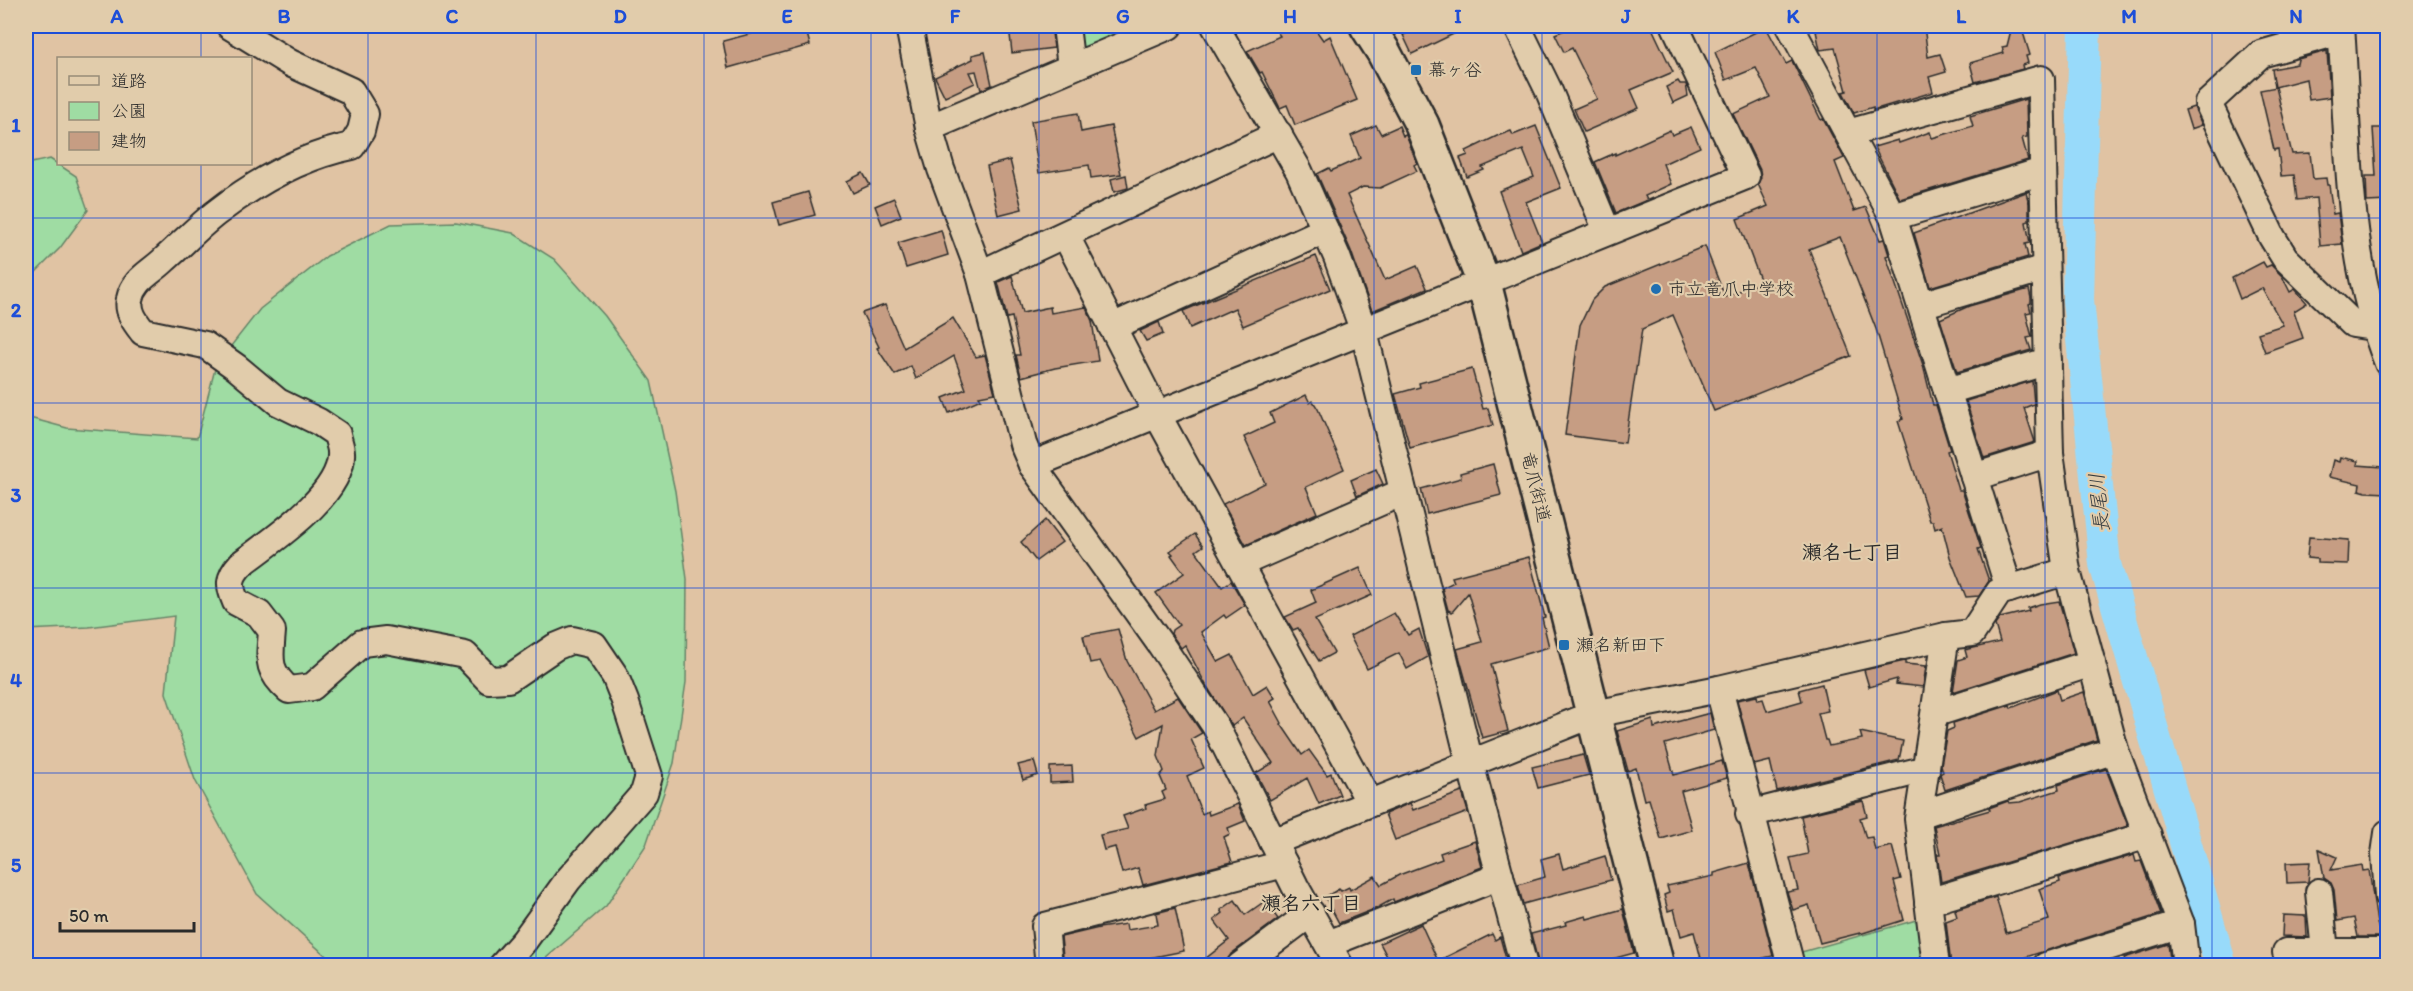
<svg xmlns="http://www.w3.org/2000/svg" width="2413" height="991" viewBox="0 0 2413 991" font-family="Itim,'Klee One',sans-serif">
<rect width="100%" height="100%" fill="#e0c3a3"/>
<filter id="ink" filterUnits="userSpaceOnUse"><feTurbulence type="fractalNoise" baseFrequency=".0167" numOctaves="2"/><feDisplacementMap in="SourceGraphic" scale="12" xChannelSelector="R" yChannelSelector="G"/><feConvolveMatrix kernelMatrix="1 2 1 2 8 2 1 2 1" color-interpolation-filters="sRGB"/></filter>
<g filter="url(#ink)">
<g fill="#9fdca3" stroke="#658467" stroke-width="1.5">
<path d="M1077,26h69l-65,30z"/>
<path d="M50,159l26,17 12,34 -28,38 -34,34v-118z"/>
<path d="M456,222l57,11 41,26 51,57 46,65 24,110 12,88 -1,103 -12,81 -28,82 -40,61 -68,59 -197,1 -8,-4 -76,-68 -62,-114 -29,-87 8,-77 -85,11 -63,3v-213l41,11 130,10 19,-73 44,-56 67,-53 64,-32z"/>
<path d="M1920,919l6,46h-125l-3,-12z"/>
</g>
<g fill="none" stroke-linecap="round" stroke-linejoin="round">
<path stroke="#98dafa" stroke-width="32" d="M2085,26l-7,274 27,264 116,402"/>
</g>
<g fill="#c69d83" stroke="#2b2b2b" stroke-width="1.5">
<path d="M781,26h24l5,19 -82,23 -5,-27z"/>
<path d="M1009,26h13l1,1 28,-1 3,22 -42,5z"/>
<path d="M1273,26h40l10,14 7,-4 27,64 -62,25 -8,-20 -7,3 -18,-36 -2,1 -13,-22 33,-15z"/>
<path d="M1424,26h46l-58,28 -9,-19z"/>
<path d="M1574,26h77l22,46 -42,18 8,18 -55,24 -10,-23 23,-10 -25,-51 -8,4 -9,-18z"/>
<path d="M1848,26h76l4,31 12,-3 6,18 -17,5 4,15 -60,18v-3l-19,6 -11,-21 4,-1 -12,-43 -15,2 -4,-19z"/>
<path d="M2012,26h9l9,29 -4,1 2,7 -6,2 1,4 -48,13 -5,-19 34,-10 -2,-6 5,-1z"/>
<path d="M1766,27l20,37 6,-3 29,59 2,-1 21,39 -9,4 19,49 12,-4 14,33 4,-1 5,16 -3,1 37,109 10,40h3l14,45 -3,1 12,39h3l19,58 -3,1 11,32 -10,15 -13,1 -16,-40 -8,-31 -7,3 -2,-8h-3l-32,-100 5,-2 -27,-90 -36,-92 -31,12 42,107 -137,55 -41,-96 -31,14 -17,114 -60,-8 15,-110 12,-25 13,-13 100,-41 20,51 36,-15 -24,-63 31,-13 -10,-22 3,-7 -1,-7 -27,-56 37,-17 -14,-29 -30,12 -11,-28z"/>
<path d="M2327,51l3,46 -21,3 -3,-21 -31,8 -3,-18 25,-5 1,-5z"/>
<path d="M985,52l7,33 -11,5 -5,-19 -6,1 5,11 -30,14 -10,-20 38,-18 -1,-4z"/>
<path d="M1678,81l2,3h6l2,12 -15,7 -7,-16z"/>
<path d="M2276,87l16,67 18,-1 3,26 13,-1 1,7h2l4,29 5,-1 4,31 -22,2 -4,-48 -19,2 -3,-25 -13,1 -3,-27 -4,1 -14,-60z"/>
<path d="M2026,99l1,38 -5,1 6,22 -128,39 -26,-52 24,-7 1,3 31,-11 2,6 41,-12 -3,-10z"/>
<path d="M2194,107l8,18 -11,4 -6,-19z"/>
<path d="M1078,113l3,19 30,-6 10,48 -30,4 -2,-13 -50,8 -8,-52z"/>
<path d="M1376,125l5,9 18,-8 4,10 3,-1 11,28 -3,2 3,6 -37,17 -17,-1 -16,8 38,85 32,-14 10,22 -55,23 -21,-60 -34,-77 12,-6 2,3 29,-13 -9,-22z"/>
<path d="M1536,126l25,62 -35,14 16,40 -21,9 -22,-60 35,-14 -11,-27 -41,17 2,3 -17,7 -7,-19 8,-3 -2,-4 31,-15 14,-5 2,4z"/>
<path d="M1691,127l9,20 -37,17 8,20 -26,12 2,4 -31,13 -21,-51 20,-9v2l55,-25 2,5z"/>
<path d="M2373,128h15v73l-21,1 -1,-26h10z"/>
<path d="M1010,160l12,49 -24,6 -11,-49z"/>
<path d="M863,173l7,12 -17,8 -6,-12z"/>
<path d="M1126,175l2,13 -14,4 -3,-13z"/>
<path d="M2029,191l-3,2 3,10v18l-3,1 4,21 -5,1 3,13 -98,30 -16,-54z"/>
<path d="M808,192l7,23 -36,10 -6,-23z"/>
<path d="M894,198l7,18 -19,8 -7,-18z"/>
<path d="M941,230l7,25 -42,13 -8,-25z"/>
<path d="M1316,256l14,33 -87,37 -8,-18 -45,20 -7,-17z"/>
<path d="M2263,262l3,5 5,-2 11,11 8,16 5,-3 12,14 -13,8 9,27 -38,14 -7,-19 25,-8 -21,-37 -22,11 -8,-21z"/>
<path d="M1012,276l10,37 28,-6 1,6 35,-6 6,14 6,40 -43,7 -34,9 -5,-22h4l-8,-38 -5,1 -9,-36z"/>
<path d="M2029,289l2,9v5l-2,1 2,8 -5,1 6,24 -5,1 4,12 -74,22 -17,-53 29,-13z"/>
<path d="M885,305l19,43 49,-30 23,39 9,-2 10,38 -16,3 2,3 -32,14 -6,-15 23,-9 -12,-33 -38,23 -5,-13 -16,9 -18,-27 2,-1 -17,-34z"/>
<path d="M1159,322l4,12 -17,7 -6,-10z"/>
<path d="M1472,369l11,40 5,-1 5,17 -83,23 -15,-54 25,-7 -1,-4z"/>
<path d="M2032,381l2,23 -10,4 11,34 -51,16 -18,-57z"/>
<path d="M1306,395l4,8 3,-2 5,8 26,60 -38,18 11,26 -71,32 -23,-41 42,-21 -21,-46 30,-14 -4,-10z"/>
<path d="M2340,457l18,4 -1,4 26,2 -1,6h6v20l-22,-1 -7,-2 1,-6 -31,-7 4,-17 6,2z"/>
<path d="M1493,464l8,31 -74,19 -6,-25 40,-11 -1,-5z"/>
<path d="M1376,469l7,15 -26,12 -6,-16z"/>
<path d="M1045,520l17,22 -26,19 -15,-19z"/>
<path d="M1195,534l8,12 -7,5 26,36 9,-6 14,24 -19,13 -2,-3 -23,17 17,30 14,-7 21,39 14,-9 8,13 -5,3 12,22 -1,1 21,31 7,-5 18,25 4,-2 9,22 -21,9 -12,-26 -37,22 -14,-27 17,-10 -30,-45 -11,8 -26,-41 -21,-40 -4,3 -10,-14 1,-4 7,-5 -23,-32 28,-20 -13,-18 2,-1 -3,-3z"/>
<path d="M2309,537l40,3 -1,24 -31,-1v-4l-10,-1z"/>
<path d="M1529,557l16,60 -3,1 7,29 -58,17 17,67 -26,7 -25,-89 25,-7 -14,-49 -16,19 -4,-2 -6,-22 12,-6 -2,-5z"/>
<path d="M1360,568l12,27 -57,25 19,33 -15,8 -21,-33 -5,2 -8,-13 31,-14 -5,-13z"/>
<path d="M2059,601l15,52 -121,39 5,-32 9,-3 -2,-7 35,-8 -5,-17 5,-7 29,-7 -1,-3 12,-4z"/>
<path d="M1394,613l14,22 11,-6 9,28 -21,12 -8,-16 -32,16 -17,-33z"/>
<path d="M1118,629l9,32 27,49 24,-13 24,36 -11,6 13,29 -17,8 15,38 6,-3 1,4 29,-11 7,17 -17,7 2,6 -6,3 8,25 -89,23 -5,-17 -16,5 -7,-26 -11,3 -4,-15 28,-6 -5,-13 23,-8 -1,-3 20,-6 -3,-7 4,-2 -6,-14 4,-5 -6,-15 5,-32 -24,13 -39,-76 -10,2 -7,-27z"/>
<path d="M1905,661v3l21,2 -3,21 -27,-3 1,-5 -28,8 -5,-17z"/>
<path d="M1822,684l6,27 -10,2 7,27h2l2,6 33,-7 -2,-7 43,9 -4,19 -122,31 -7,-30 -16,4 -17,-65 20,-4 1,4 5,-1 4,12 35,-10 -3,-11z"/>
<path d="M2057,690l3,10 24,-8 13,48 -152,50 -5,-16 3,-2 -2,-7 6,-34 7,-3 -1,-5 57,-18 1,3z"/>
<path d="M1710,713l4,17 -49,14 9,31 48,-14 5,17 -46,13 11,39 -31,9 -12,-40 -5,1 -8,-32 -8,3 -11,-40 36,-11 1,8z"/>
<path d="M1583,755l6,20 -51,13 -6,-21z"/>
<path d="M1034,761l4,14 -15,5 -5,-15z"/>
<path d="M1072,766l1,16 -23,1v-16z"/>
<path d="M2106,769l22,57 -187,56 -4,-28h3l-6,-28 56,-16 -1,-2 19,-7 1,2 11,-1 39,-12 -1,-5z"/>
<path d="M1462,792l6,20 -73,28 -10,-26 25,-11 3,7z"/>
<path d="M1863,801l4,15 -7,2 6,20 6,-1 3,13 17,-4 9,33 -7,2 10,39 -44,14v-1l-40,10 -11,-38 -16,5 -6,-18 11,-2 -8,-32 18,-4 -7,-38z"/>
<path d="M1475,841l7,26 -88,35 -1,-3 -16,9 -38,15 -14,-26 14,-8 2,2 8,-4 1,3 25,-14 6,9 18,-10 43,-16 -2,-6z"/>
<path d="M2319,849l18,8 -6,13 31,-5 1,6 6,-1 8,53 4,14h-23l-4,-19 -17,3 -3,-31 -3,-7 -7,-5z"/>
<path d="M1559,854l4,15 42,-13 6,24 -88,24 -5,-19 27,-8 -4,-18z"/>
<path d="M2134,855l2,7 5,-1 20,53 -157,50 -1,-2 -11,4h-41l-5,-45 11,-4 -2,-7 41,-13 10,36 43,-13 -10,-31 21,-7 -1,-4z"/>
<path d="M2310,862l-2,20 -21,1 -1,-20z"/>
<path d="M1749,863l24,93 -10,2 2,8h-62l-9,-34 -13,4 -7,-27 -6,2 -4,-16 5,-2 -2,-7 47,-10v-3z"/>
<path d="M1235,900l10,15 20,-14 13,18 -47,35 -6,12h-29l33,-26 -15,-20 9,-7 -2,-3z"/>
<path d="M1175,908l9,43 -45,9 -1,6h-74l-3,-29 38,-9 27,-4 1,6 31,-5 -2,-12z"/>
<path d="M1623,909l11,44 -37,10 1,3h-59l-8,-32 35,-9 -1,-3 21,-6 1,3z"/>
<path d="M2283,915l23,1 1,21 -25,-1z"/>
<path d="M1421,924l17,37 54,-27 3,6 5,-3 8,29h-116l-12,-23z"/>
<path d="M2168,944l3,22h-45l-2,-8z"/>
</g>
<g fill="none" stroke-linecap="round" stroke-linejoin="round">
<g stroke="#2b2b2b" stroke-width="30">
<g id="minor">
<path d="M230,26l60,37 61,28 14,23 -4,17 -9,15c-50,10 -96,36 -136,67 -18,14 -34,31 -51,46 -14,14 -31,20 -35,40 -3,13 6,24 13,33l62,13 31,22 42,35 41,20 18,12c1,6 4,13 4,18 3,42 -70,89 -100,112 -13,14 -12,22 -5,38l23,12 13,17c-2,28 -6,39 17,59l23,-3 50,-44 24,-3 79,15 24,25 19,-1 47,-32 17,-7 22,5 21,31 10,25 24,75 -5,17 -76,87 -44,61 -22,25"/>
<path d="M909,26l20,102 12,41 39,105 43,170 9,21 129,180 55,82 79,159 45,80"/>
<path d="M1066,26l5,41"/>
<path d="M1215,26l84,145 38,86 27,75 106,431 54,203"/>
<path d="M1517,26l31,63 59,142"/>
<path d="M1790,26l103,191 116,372"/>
<path d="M2341,26c8,112 4,231 47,337"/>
<path d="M2341,31l-80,23 -53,49 64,134 13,21 68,66 20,3"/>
<path d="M929,128l240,-102"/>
<path d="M1848,133l193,-54 9,374 17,118 48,179 66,174 5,42"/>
<path d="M1893,217l150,-46"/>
<path d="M1066,236l92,180 212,387"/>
<path d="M980,274l299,-140"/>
<path d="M1921,305l124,-37"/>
<path d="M1112,327l213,-97"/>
<path d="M1947,391l101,-30"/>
<path d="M1032,465l714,-289 -71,-150"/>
<path d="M1974,477l76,-24"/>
<path d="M1239,564l164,-72"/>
<path d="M1719,689l72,277"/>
<path d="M1936,713l156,-50"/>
<path d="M1749,814l177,-45"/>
<path d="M1919,815l196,-65"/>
<path d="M2388,833l-3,21 3,42"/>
<path d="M1273,842l321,-128 125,-25 227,-53"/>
<path d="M2319,892l6,60"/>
<path d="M1928,902l220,-67"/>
<path d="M1328,944l172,-68"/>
<path d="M2286,952h102"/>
<path d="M1049,966l-4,-40 239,-62"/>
<path d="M1240,966l71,-53"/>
<path d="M1936,966l-18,-147 28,-183 26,-3 27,-41 68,-21"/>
<path d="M2046,966l135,-42"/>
</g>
</g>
<g stroke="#2b2b2b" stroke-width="38">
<path id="major" d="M1367,26l16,25 39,74 62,158 173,683"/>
</g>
<use href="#minor" stroke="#e1ccab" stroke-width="26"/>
<use href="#major" stroke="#e1ccab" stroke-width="33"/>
</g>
</g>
<path fill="none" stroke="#1d4ed8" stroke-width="1.5" stroke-opacity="0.55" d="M201,26v32M368,26v940M536,26v940M704,26v940M871,26v940M1039,26v940M1206,26v940M1374,26v940M1542,26v940M1709,26v940M1877,26v940M2045,26v940M2212,26v940M201,164v802M26,218h2362M26,403h2362M26,588h2362M26,773h2362"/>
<g fill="#1f6fb2" stroke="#e1ccab" stroke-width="2">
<rect x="1410" y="64" width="12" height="12" rx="3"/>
<circle cx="1656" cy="289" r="6"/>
<rect x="1558" y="639" width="12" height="12" rx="3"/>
</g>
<g text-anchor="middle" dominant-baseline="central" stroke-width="4.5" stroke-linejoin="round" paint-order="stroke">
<g font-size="18" fill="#2b2b2b" stroke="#e1ccab" text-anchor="start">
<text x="1428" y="70">幕ヶ谷</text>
<text x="1668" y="289">市立竜爪中学校</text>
<text x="1576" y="645">瀬名新田下</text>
</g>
<g font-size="18" fill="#2b2b2b" stroke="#e1ccab">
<text transform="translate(1536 487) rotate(76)">竜爪街道</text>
</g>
<g font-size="20" font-style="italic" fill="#363c40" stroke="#e1ccab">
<text transform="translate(2099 503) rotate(-96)">長尾川</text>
</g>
<g font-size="20" font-weight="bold" fill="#2b2b2b" stroke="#e1ccab">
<text x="1852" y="552">瀬名七丁目</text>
<text x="1311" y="903">瀬名六丁目</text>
</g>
</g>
<rect width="2413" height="991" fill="none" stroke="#e1ccab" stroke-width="66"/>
<rect x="57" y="57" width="195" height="108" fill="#e1ccab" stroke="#988c78" stroke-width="1.5"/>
<rect x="69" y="76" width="30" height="9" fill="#e1ccab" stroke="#988c78" stroke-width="1.5"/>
<text x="111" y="87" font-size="18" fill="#2b2b2b">道路</text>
<rect x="69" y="102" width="30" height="18" fill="#9fdca3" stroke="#988c78" stroke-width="1.5"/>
<text x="111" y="117" font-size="18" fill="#2b2b2b">公園</text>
<rect x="69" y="132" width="30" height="18" fill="#c69d83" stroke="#988c78" stroke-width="1.5"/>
<text x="111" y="147" font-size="18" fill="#2b2b2b">建物</text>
<path d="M60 922v9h134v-9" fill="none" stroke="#2b2b2b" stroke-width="3"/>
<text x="69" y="922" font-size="18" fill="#2b2b2b" stroke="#e1ccab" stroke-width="4.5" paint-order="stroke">50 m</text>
<rect x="33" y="33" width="2347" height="925" fill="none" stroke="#1d4ed8" stroke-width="2"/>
<g font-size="20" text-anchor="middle" font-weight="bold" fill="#1d4ed8">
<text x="117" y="23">A</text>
<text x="284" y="23">B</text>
<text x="452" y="23">C</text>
<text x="620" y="23">D</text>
<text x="787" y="23">E</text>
<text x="955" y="23">F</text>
<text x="1123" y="23">G</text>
<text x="1290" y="23">H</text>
<text x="1458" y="23">I</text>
<text x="1626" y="23">J</text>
<text x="1793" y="23">K</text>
<text x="1961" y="23">L</text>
<text x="2129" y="23">M</text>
<text x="2296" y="23">N</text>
<text x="16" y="132">1</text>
<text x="16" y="317">2</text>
<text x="16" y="502">3</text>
<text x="16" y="687">4</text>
<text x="16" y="872">5</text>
</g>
</svg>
